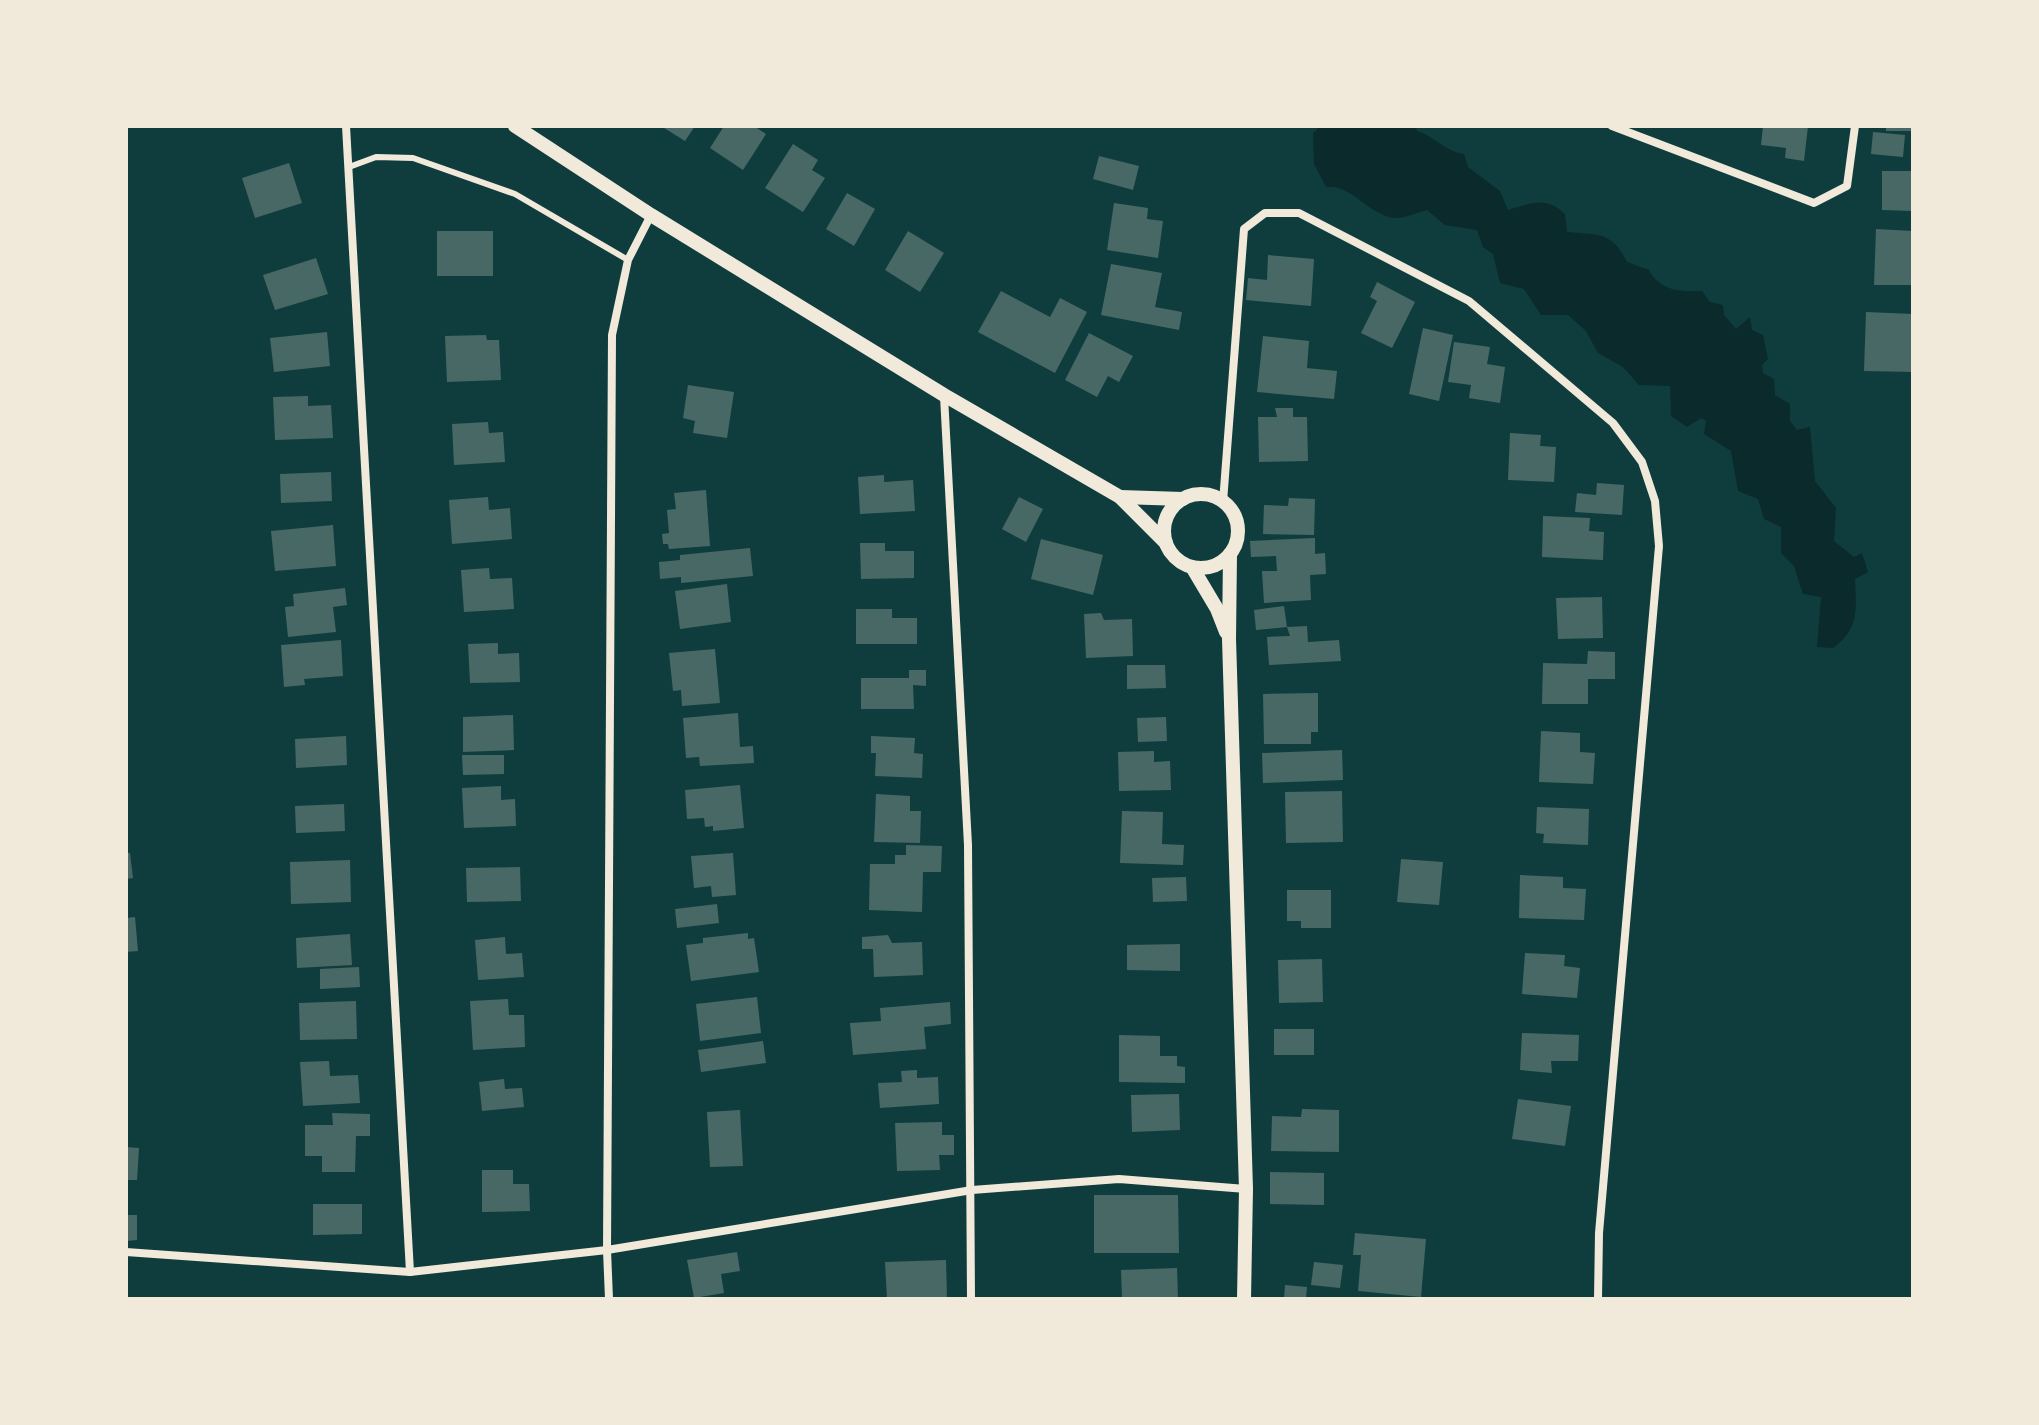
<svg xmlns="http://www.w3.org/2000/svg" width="2039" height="1425" viewBox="0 0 2039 1425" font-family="Barlow,sans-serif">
<rect width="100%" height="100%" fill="#0f3d3e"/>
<path fill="#0a2a2b" d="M1321,126h95l1,5c21,7 25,19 47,23l4,13 32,24 8,19c24,-7 38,-14 57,4l2,18c31,3 45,-1 60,30l22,8c10,21 33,22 53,21l8,11 13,3 1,10 12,14 14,-12 2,13 11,5 5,24 -6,6 1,8 11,6 1,16 15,9v17l7,9 13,-3 5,54 21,27 -2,33 20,16 8,-4 6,19 -13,7c1,31 5,49 -22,69l-16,-1 4,-50 -18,-3 -9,-28 -13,-13v-26l-17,-8 -6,-20 -20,-8 -7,-40 -27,-17 2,-13 -5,-3 -14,9 -16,-11 -1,-30 -31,-1 -16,-18 -25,-14 -12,-22 -18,-16h-27l-17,-26 -24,-6 -7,-29 -10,-7 -6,-17 -32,-5 -18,-15c-10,3 -22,8 -32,8 -26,-2 -43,-34 -69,-31l-12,-23 -1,-31z"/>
<g fill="#486865">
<path d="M661,126h34l-10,15z"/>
<path d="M724,126h30l12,8 -23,36 -33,-22z"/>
<path d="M1763,126h45l-4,35 -19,-3 1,-10 -25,-3z"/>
<rect x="1886" y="126" width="27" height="5"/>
<path d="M1873,132l32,3 -2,22 -32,-3z"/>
<path d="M793,144l25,16 -6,10 13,8 -22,34 -38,-24z"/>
<path d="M1099,156l40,10 -6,24 -40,-11z"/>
<path d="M289,163l13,40 -47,15 -13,-40z"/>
<path d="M1882,171h31v40l-31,-1z"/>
<path d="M847,193l28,16 -21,37 -28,-17z"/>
<path d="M1114,203l34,5 -1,11 16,2 -5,37 -51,-8z"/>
<path d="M1876,229l37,2v54h-39z"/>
<rect x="437" y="231" width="56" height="45"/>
<path d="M908,231l36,22 -24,39 -35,-22z"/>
<path d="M1268,255l46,4 -3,47 -65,-6 2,-22 19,2z"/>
<path d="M316,258l12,36 -53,16 -12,-35z"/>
<path d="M1111,264l51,9 -7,34 27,5 -3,18 -78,-15z"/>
<path d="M1377,282l38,20 -23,46 -31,-15 16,-32 -7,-4z"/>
<path d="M1001,291l49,26 10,-19 27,14 -32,61 -77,-41z"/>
<path d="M1866,312l47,2v58l-49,-1z"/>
<path d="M1423,328l30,7 -14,66 -30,-7z"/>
<path d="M327,332l3,34 -56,6 -4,-34z"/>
<path d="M1089,333l44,23 -14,26 -11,-6 -11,21 -32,-17z"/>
<path d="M486,335l1,5h12l2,40 -54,2 -2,-46z"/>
<path d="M1263,336l46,5 -2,27 30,3 -3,28 -77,-7z"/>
<path d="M1454,342l36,5 -3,17 18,3 -5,36 -31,-5 2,-13 -23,-3z"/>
<path d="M688,385l46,7 -7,46 -34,-5 2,-12 -12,-3z"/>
<path d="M308,396v10l23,-1 2,33 -58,2 -2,-43z"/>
<path d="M1275,408h18v9h14l1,44 -49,1 -1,-45h19z"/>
<path d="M488,422l1,11 14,-1 2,30 -51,3 -2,-41z"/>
<path d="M1510,433l31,2 -1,11 16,1 -2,35 -46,-2z"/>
<path d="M331,472l1,29 -51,2 -1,-29z"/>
<path d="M884,475v7l29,-2 2,31 -55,3 -2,-37z"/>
<path d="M1597,483l27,2 -2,30 -47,-3 2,-19 19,2z"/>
<path d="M706,490l4,56 -41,3 -1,-5h-5l-1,-10 7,-1 -2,-23 9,-1 -2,-16z"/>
<path d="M488,497l1,13 21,-2 2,31 -60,5 -3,-44z"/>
<path d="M1019,497l24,12 -17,33 -24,-13z"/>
<path d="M1289,498l26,1 -1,36 -51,-1 1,-29 24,1z"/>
<path d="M1543,516l47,2 -1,13 15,1 -1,28 -61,-3z"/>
<path d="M333,525l3,41 -61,5 -4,-40z"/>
<path d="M1315,538v16l10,-1 1,21 -16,1 1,25 -47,3 -2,-32h15l-1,-15 -25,1 -1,-16z"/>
<path d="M1041,539l62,16 -10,40 -62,-16z"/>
<path d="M860,543h25v8h29v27l-53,1z"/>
<path d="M750,548l3,28 -72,7v-6l-21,2 -1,-17 21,-2v-5z"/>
<path d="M489,568l1,11 22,-1 2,31 -50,3 -3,-42z"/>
<path d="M727,584l4,38 -51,7 -5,-38z"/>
<path d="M345,588l2,17 -14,2 3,25 -48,5 -3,-30 9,-1 -1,-12z"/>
<path d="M1602,597l1,41 -45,1 -2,-41z"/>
<path d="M1284,606l3,21 -31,3 -2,-20z"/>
<path d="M856,609h36v9h25v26h-61z"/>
<path d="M1101,613l3,7 28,-1 1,37 -47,2 -2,-44z"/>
<path d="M1307,626l1,16 31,-2 2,21 -72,4 -2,-28 23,-1 -3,-9z"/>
<path d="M341,640l2,36 -39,3 1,6 -21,2 -3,-42z"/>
<path d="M498,643v11l21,-1 1,29 -50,1 -2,-39z"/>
<path d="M715,649l5,54 -38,3 -1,-16 -8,1 -4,-38z"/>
<path d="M1588,651l27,1v27h-27v25h-46l1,-41 44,1z"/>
<path d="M1127,665h38l1,23 -39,1z"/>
<path d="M909,670h17v16l-13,-1 1,24h-53v-31h48z"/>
<path d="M1318,693v39h-7v12h-47l-1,-50z"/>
<path d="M738,713l2,34 13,-1 1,17 -54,3 -1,-9 -13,1 -3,-40z"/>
<path d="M513,715l1,35 -51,2v-35z"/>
<path d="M1166,717l1,24 -29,1 -1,-24z"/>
<path d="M1541,731l39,2v19l15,1 -2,31 -54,-2z"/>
<path d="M346,736l1,29 -51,3 -1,-29z"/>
<path d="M871,736l44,2 -1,15 9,1 -1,24 -47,-2 1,-23h-5z"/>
<path d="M1342,750l1,30 -80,3 -1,-30z"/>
<path d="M1154,751v11l16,-1 1,29 -52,1 -1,-39z"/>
<path d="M462,755h42v19l-41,1z"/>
<path d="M740,785l4,43 -31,3v-5l-8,1 -1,-9 -17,1 -2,-29z"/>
<path d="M501,786v14l14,-1 1,27 -52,2 -2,-40z"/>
<path d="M1342,791l1,51 -57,1 -1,-51z"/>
<path d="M876,794l34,2v15h11l-1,32 -46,-1z"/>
<path d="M344,804l1,27 -49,2 -1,-27z"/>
<path d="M1537,807l52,2 -1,36 -45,-2 1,-9 -8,-1z"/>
<path d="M1122,811l41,1 -1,32 22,1 -1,20 -63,-2z"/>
<path d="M906,845l36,1 -1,26h-18l-1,40 -53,-2 1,-46h25v-9h11z"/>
<path d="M126,853h4l3,25 -7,1z"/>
<path d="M733,853l3,42 -24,2 -1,-11 -17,2 -3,-32z"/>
<path d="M1401,859l42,3 -4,43 -42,-3z"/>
<path d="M350,860l1,42 -60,2 -1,-42z"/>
<path d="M520,867l1,34 -54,1 -1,-34z"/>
<path d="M1520,875l43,2v11l23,1 -2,31 -65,-2z"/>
<path d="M1186,877l1,24 -34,1 -1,-24z"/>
<path d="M1287,890h44v38h-30v-7h-14z"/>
<path d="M717,904l2,19 -42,5 -2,-19z"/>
<path d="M135,917l3,34 -12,1v-34z"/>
<path d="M748,933v6l6,-1 5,34 -68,9 -5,-36 17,-2v-5z"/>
<path d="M350,934l2,31 -55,3 -1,-30z"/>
<path d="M888,935l4,8 30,-1 1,33 -49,2 -1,-28h-11v-12z"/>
<path d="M505,937l1,17 16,-1 2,24 -46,3 -3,-40z"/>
<path d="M1180,944v27l-53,-1v-25z"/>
<path d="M1525,953l40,2 -1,11 16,2 -3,30 -55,-4z"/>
<path d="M1322,959l1,43 -44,1 -1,-43z"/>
<path d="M359,967l1,20 -40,2v-20z"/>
<path d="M757,997l4,36 -61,8 -4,-37z"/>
<path d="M508,999l1,16h15l1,32 -52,3 -3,-49z"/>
<path d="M356,1001l1,38 -57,1 -1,-37z"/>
<path d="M950,1002l1,22 -27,3 2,22 -73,6 -3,-32 31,-2 -1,-13z"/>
<rect x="1274" y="1029" width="40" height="26"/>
<path d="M1522,1033l57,2 -1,26h-27l1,12 -32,-3z"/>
<path d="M1119,1035l41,1v20h17v10l8,1v16l-66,-1z"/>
<path d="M763,1041l3,22 -65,9 -3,-22z"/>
<path d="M329,1061l1,15 28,-1 2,28 -57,3 -3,-44z"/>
<path d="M917,1070v8l21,-1 1,27 -59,4 -2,-25 24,-1 -1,-11z"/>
<path d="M504,1079l1,10 17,-1 2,19 -42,4 -3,-29z"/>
<path d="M1179,1094l1,36 -48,2 -1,-37z"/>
<path d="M1518,1099l53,7 -6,40 -53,-7z"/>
<path d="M1302,1109l37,1v42l-68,-1 1,-35 29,1z"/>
<path d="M740,1110l3,56 -33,1 -3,-55z"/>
<path d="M332,1113l38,1v22h-14l-1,36h-33v-16h-17v-31h28z"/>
<path d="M942,1122v13h12v20h-15l1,15 -43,1 -2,-48z"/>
<path d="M126,1147l13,1 -2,32h-11z"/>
<path d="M482,1170h31v14h16l1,27 -48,1z"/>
<path d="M1270,1172l54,1v32l-54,-1z"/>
<path d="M1094,1195h84l1,58h-85z"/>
<path d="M313,1204h49v30l-49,1z"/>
<path d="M126,1215h11v25l-11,1z"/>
<path d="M1355,1233l71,6 -5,58 -63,-6 3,-36h-8z"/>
<path d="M737,1252l3,19 -19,3 3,19 -30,5 -7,-38z"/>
<path d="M946,1260l1,39h-60l-2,-37z"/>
<path d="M1314,1262l29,3 -3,23 -29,-3z"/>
<path d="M1177,1268l1,31h-56l-1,-29z"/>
<path d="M1285,1285l22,2 -1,12h-22z"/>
</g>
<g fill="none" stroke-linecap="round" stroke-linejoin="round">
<path stroke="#f1e9da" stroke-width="6" d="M349,167l27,-10 37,1 102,36 113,66"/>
<g stroke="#f1e9da" stroke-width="8">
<path d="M346,126l64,1146"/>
<path d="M1612,126l202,77 33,-17 8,-60"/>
<path d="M944,396l24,449 3,454"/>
<path d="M1223,502l21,-273 21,-16h34l170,88 144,122 29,39 13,39 4,45 -60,687 -1,66"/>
<path d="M126,1252l284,20 197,-22 365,-60 147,-11 127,10"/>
<path d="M609,1299l-2,-49 5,-915 16,-75 23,-45"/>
</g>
<g stroke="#f1e9da" stroke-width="14">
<path d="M515,126l136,89 293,180 176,102 46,46"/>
<circle cx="1201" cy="531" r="37"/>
<path d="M1120,497l63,2"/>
<path d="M1230,554l-1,85 17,550 -2,110"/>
<path d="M1192,567l25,42 9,23"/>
</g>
</g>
<rect width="2039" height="1425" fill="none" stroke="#f1e9da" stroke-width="256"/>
</svg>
